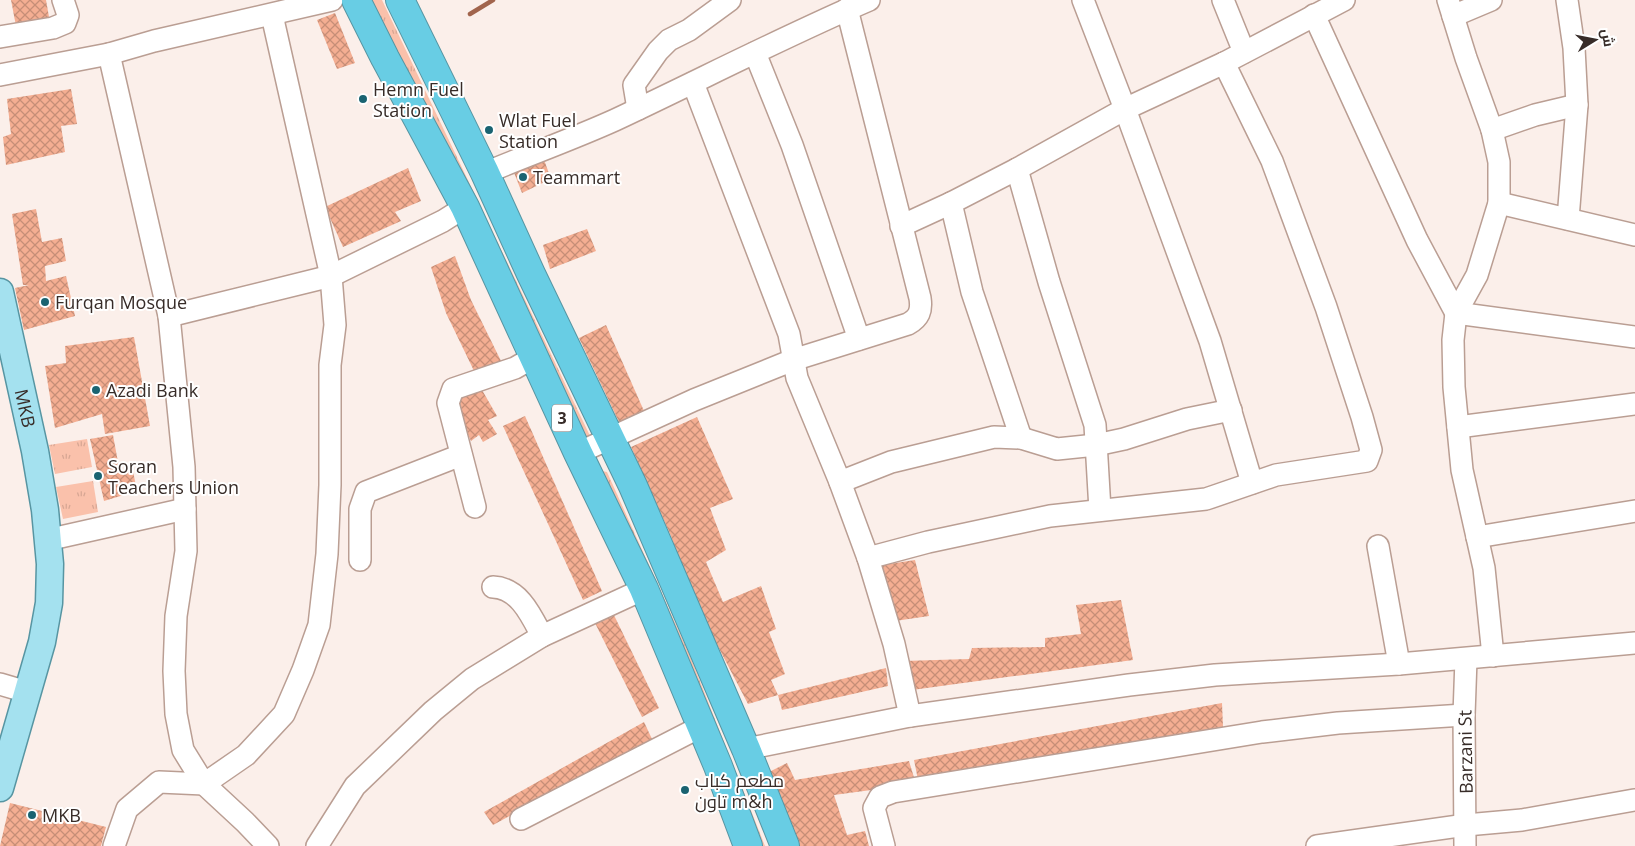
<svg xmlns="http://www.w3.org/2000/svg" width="1635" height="846" viewBox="0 0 1635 846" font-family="'Open Sans',Cairo,sans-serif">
<defs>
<pattern id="park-tufts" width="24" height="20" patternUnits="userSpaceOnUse" patternTransform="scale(1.25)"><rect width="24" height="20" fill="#fac1ab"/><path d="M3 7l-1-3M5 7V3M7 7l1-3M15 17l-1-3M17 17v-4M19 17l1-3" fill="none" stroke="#d7a693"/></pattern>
<pattern id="building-cross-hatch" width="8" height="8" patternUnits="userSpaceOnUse" patternTransform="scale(1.25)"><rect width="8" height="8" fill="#f4ae92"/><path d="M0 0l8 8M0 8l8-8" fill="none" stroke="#c68e77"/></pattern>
</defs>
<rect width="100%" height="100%" fill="#fbefea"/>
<g fill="url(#park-tufts)">
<path d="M370,0h12l209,438 -6,5z"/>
<path d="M87,439l5,28 -37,7 -6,-29z"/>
<path d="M602,471l5,1 83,184 75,190h-9l-156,-370z"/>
<path d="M93,481l5,31 -35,7 -7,-32z"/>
</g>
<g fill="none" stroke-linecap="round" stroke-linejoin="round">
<path stroke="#a1644c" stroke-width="4.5" d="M470,14l23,-14"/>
</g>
<g fill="url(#building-cross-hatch)">
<path d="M11,0h35l3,17 -33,9z"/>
<path d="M335,13l20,50 -18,6 -20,-49z"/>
<path d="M71,89l6,35 -16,2 4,26 -59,13 -3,-28 8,-3 -4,-35z"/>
<path d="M543,157l8,22 -29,14 -9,-23z"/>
<path d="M408,168l13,33 -26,11 6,9 -58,26 -18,-40z"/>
<path d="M36,209l6,33 20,-4 4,23 -21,5 1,15 20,-5 9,40 -51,14 -9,-42 14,-3h-6l-11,-71z"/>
<path d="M587,229l9,22 -46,18 -7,-24z"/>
<path d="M455,256l16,44 30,61 -26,12 -29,-60 -15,-46z"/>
<path d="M606,325l38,86 -25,11 -40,-84z"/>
<path d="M134,337l16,89 -45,8 -3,-20 -47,14 -10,-62 21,-3 -1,-17z"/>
<path d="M478,383l19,33 -9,4 9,14 -14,8 -4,-7 -8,6 -17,-35 6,-4 -3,-5z"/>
<path d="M525,416l77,175 -19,9 -80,-174z"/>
<path d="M697,417l36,82 -23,9 16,42 -20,12 17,40 38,-16 15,43 -7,3 16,42 -14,6 7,15 -30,9 -48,-92 -30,-78 -39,-87z"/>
<path d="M113,435l7,38 13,-2 4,20 -33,10 -14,-62z"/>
<path d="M915,560l14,56 -34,5 -13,-55 7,-2z"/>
<path d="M1121,600l12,60 -221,30 -9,-29 66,-2 3,-11 73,-1v-9l36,-4 -5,-29z"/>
<path d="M612,611l47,97 -17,9 -48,-96z"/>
<path d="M886,668l2,18 -106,24 -4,-15z"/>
<path d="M1222,703l1,24 -304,58 -5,-25z"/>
<path d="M644,722l8,17 -159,86 -9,-13z"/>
<path d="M909,761l7,23 -82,11 13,40 18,-4 4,15h-74l-30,-72 22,-11 8,17z"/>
<path d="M10,803l96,24 -5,19h-101z"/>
</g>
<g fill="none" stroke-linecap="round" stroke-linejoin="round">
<g stroke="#ba9e93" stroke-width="24">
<g id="minor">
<path d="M1083,0l42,109 85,232 42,142"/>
<path d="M1223,0l21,52"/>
<path d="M1448,0l18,58 26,72 7,32v41l-22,72 -21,38 -3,27 1,47 8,83 22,98 9,88"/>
<path d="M1567,0l7,48 3,57 -9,114"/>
<path d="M1314,15l103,225 39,73 179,24"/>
<path d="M1453,16l38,-16"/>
<path d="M0,37l53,-9 12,-5 3,-8 -5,-15"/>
<path d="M755,53l37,92 67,194"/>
<path d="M109,54l60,262 15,151 2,84 -10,65 -2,55 2,43 7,36 21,34 41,38 23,24"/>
<path d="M0,75l109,-21 45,-13 178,-41"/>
<path d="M693,83l96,251 8,44 43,104 28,76 26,86 16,72"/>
<path d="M638,109l-4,-24 24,-34 11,-11 20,-10 41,-30"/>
<path d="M1492,130l43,-15 42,-10"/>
<path d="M1017,169l32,113 46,143 5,85"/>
<path d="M485,173c43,-18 88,-34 130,-53 85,-40 168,-83 254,-120"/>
<path d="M951,203l21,89 49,146"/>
<path d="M1499,203l136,32"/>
<path d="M901,226l50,-23 66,-34 108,-60 99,-46 120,-63"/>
<path d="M169,316l162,-40 112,-55 22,-14"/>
<path d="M1458,427l177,-23"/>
<path d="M578,453l116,-53 99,-40 115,-36c11,-6 14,-13 12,-26l-73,-289"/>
<path d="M840,482l51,-20 103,-25 27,1 36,11 39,-4 28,-6 63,-20 44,-9"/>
<path d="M475,507l-27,-104 5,-14 62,-21 19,-11"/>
<path d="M1477,537l158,-26"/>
<path d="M47,540l138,-31"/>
<path d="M1378,546l21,118"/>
<path d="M868,558l60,-16 122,-26 156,-17 70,-24 91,-14 4,-11 -9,-33 -36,-110 -54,-146 -48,-98"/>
<path d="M360,560v-51l6,-17 95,-37"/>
<path d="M493,587c26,1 38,28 49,49"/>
<path d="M0,684l27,8"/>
<path d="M746,749l164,-33 219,-31 86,-10 184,-11 236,-21"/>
<path d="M521,819l179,-92"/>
<path d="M114,846l13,-37 32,-27 45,2 42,-29 38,-41 19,-44 16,-45 8,-71 3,-69v-120l5,-40 -4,-49 -57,-252v-10"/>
<path d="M317,846l38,-60 78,-75 39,-32 70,-43 102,-47"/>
<path d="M884,846l-10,-38 6,-11 13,-5 369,-60 76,-9 126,-8"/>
<path d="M1317,846l149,-21 56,-5 112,-20"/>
<path d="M1465,846l-1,-131 2,-56"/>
</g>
</g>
<g stroke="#5795a2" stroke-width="29">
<g id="major">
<path id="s1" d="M0,292l35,159 10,59 5,54 -1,39 -7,39 -42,146"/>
</g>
</g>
<g stroke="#5795a2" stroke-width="30">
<g id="highway">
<path d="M356,0l29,58 80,149 113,246 66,136 74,177 30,80"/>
<path d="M400,0l85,173 46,101 102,212 113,263 39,97"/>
</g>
</g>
<use href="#minor" stroke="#fff" stroke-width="21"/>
<use href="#major" stroke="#a4e1ef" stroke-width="26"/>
<use href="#highway" stroke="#68cde4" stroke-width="28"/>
</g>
<g fill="#1a6371" stroke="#fff" stroke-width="2">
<circle cx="363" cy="99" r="5"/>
<circle cx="489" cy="130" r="5"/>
<circle cx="523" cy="177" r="5"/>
<circle cx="45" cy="302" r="5"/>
<circle cx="96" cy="390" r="5"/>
<circle cx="98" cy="476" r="5"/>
<circle cx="685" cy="790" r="5"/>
<circle cx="32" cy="815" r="5"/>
</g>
<g text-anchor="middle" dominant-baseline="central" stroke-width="4" stroke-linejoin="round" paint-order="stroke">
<rect fill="#fff" stroke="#736b68" stroke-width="1" x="552" y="404.5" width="20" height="27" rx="4"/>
<g font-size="16" font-weight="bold" fill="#372c28">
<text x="562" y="418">3</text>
</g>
<g font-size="18" fill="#372c28" stroke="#fff" text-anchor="start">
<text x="373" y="89">Hemn Fuel<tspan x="373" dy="21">Station</tspan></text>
<text x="499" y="120">Wlat Fuel<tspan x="499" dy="21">Station</tspan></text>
<text x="533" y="177">Teammart</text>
<text x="55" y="302">Furqan Mosque</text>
<text x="106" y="390">Azadi Bank</text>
<text x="108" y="466">Soran<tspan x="108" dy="21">Teachers Union</tspan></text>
<text x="695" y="780">مطعم كباب<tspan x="695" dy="21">تاون m&amp;h</tspan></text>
<text x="42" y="815">MKB</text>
</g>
<g font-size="18" fill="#372c28" stroke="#fff">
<text stroke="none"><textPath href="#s1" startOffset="119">MKB</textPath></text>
<text transform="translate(1465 752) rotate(-91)">Barzani St</text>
</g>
</g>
<g transform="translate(1595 40) rotate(80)" stroke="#ffffff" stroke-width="4" paint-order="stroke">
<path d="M0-4L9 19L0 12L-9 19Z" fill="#372c28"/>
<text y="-8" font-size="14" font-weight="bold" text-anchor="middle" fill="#372c28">ش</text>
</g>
</svg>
